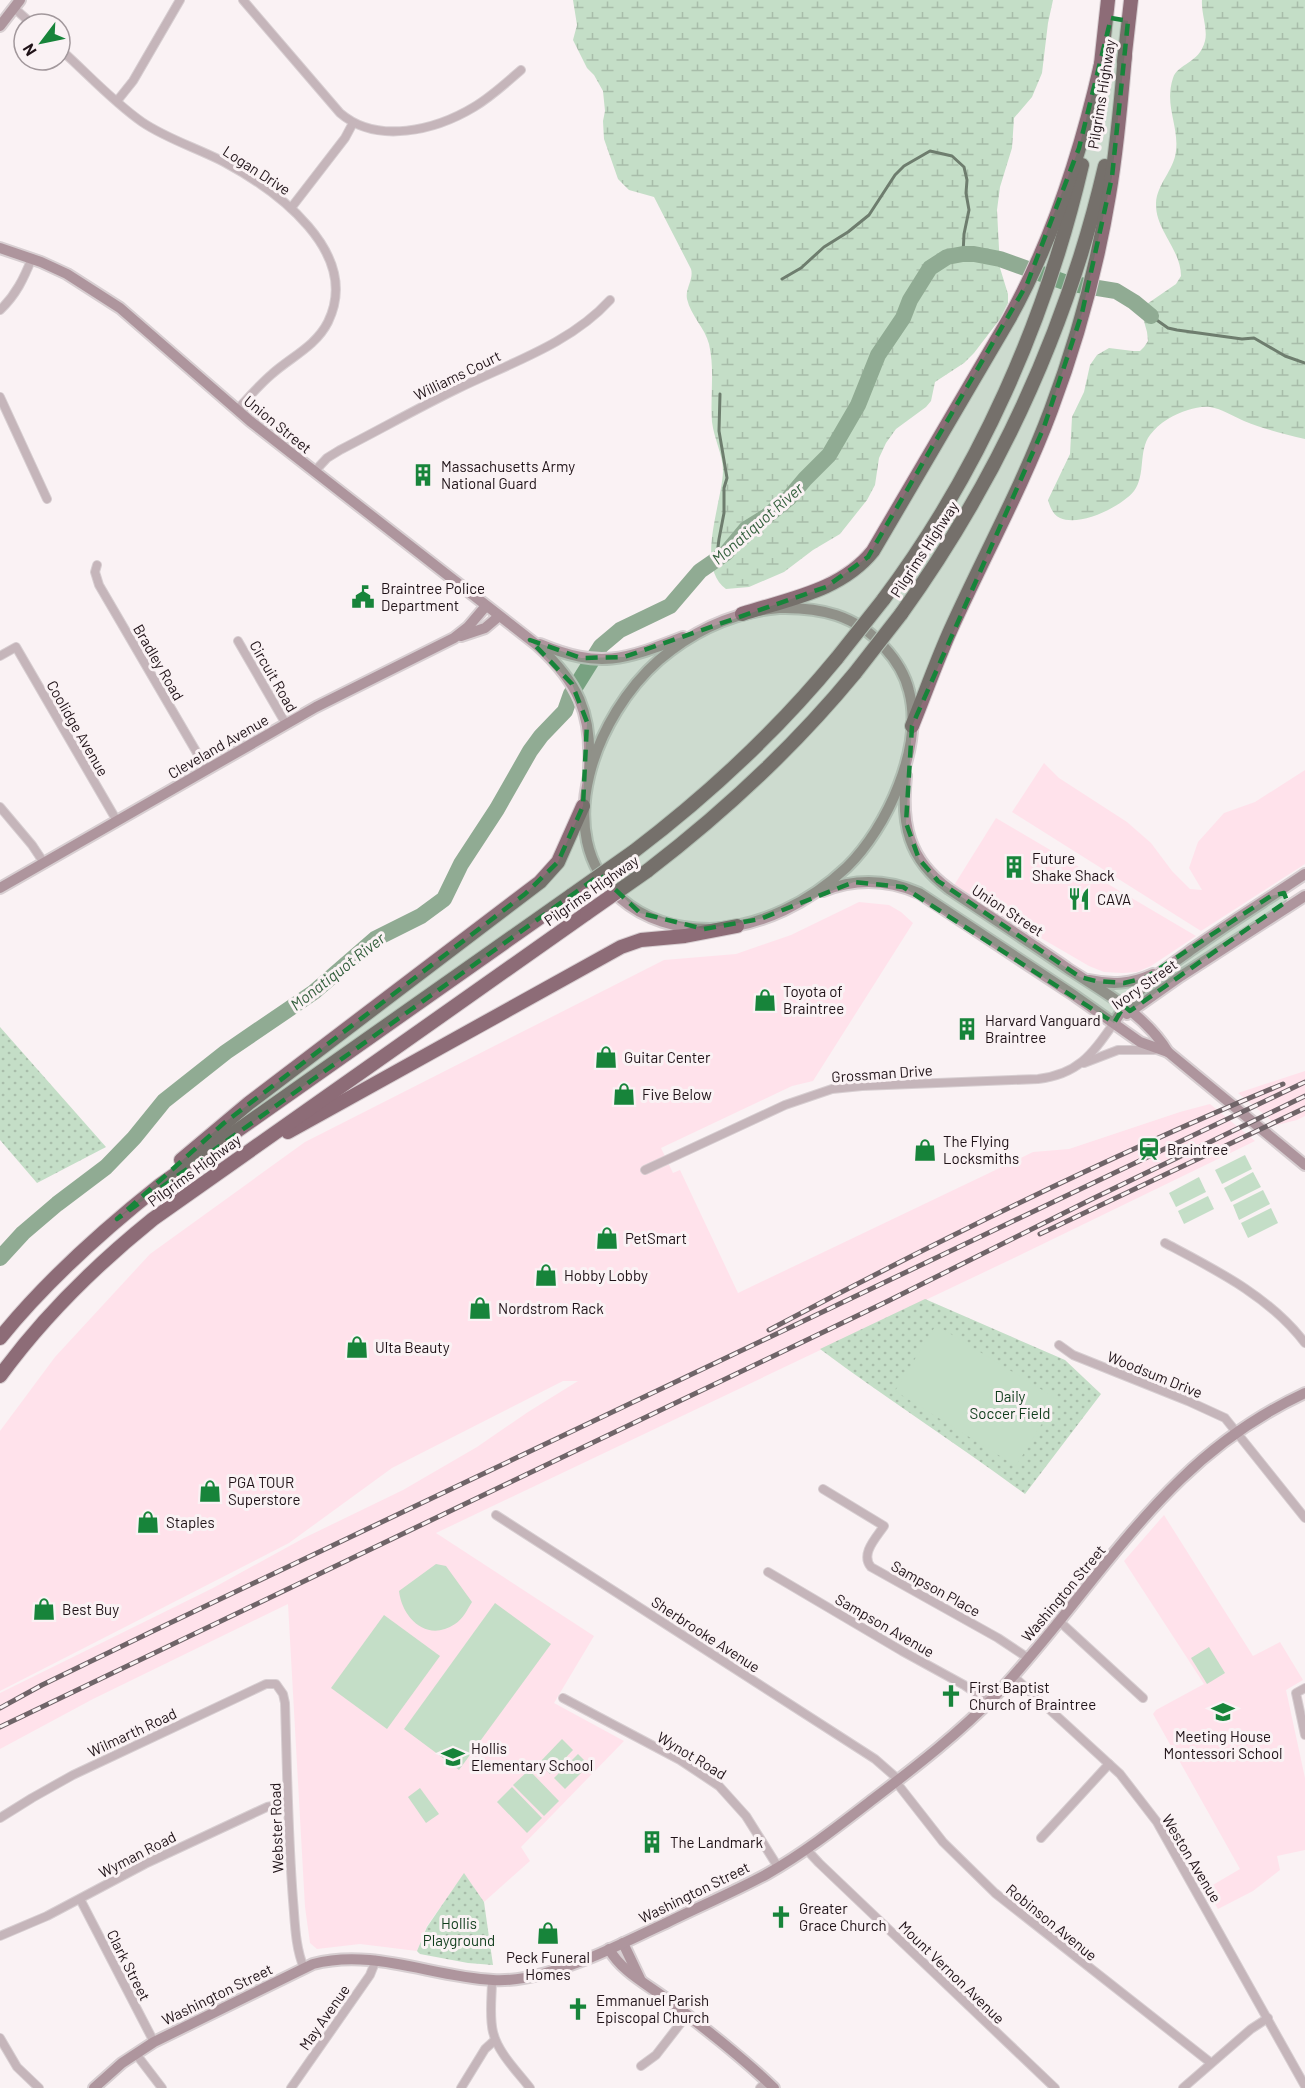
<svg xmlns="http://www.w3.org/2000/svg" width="1305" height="2088" viewBox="0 0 1305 2088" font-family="Barlow,sans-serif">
<defs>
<pattern id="grass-dots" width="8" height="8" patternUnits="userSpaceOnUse" patternTransform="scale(1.5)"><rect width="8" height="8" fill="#c4dec7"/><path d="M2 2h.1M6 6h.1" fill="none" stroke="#a8bdaa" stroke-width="1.8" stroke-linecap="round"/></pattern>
<pattern id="wetland-marsh" width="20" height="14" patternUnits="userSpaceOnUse" patternTransform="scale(1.5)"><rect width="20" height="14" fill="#c4dec7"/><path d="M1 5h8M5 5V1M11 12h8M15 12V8" fill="none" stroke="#a8bdaa"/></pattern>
</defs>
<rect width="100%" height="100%" fill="#faf2f4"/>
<g fill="#ffe2eb">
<path d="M1044,763l15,15 68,44 24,21 21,28 18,18 12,1 -13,-22 9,-26 26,-29 31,-11 50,-32v94l-104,67 -189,-119z"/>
<path d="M996,818l200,118 -45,30 -14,6 -15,1 -18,-1 -15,-6 -136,-79z"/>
<path d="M859,902l30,3 12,7 12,11 -100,158 -21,5 -131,62 12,25 7,-3 58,123 295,-141 36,-3 111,-37 30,-8 45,37 -239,116 -580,276 158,103 -40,67 70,38 -103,106 9,14 -46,41 -20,-28 -37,52 -10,25 -57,-7 -43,5 -7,-6 -5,-36 -17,-303 -195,95 -93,50v-56l213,-105 91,-50 99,-48 74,-43 51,-35 50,-31h-15l-171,87 -103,75 -289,148v-260l55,-74 95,-103 155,-112 359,-182 72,-6 55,-19z"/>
<path d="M1305,1071v45l-8,4 -20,5 -39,-32z"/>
<path d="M1164,1515l89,141 27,-14 23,38 -17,10 19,88v72l-28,6 3,14 -27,21 -35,18 -12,-20 34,-20 -87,-155 3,-4 48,-26 -80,-123z"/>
</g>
<g fill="url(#grass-dots)">
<path d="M0,1027l106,120 -69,36 -37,-43z"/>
<path d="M925,1299l140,61 36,34 -76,100c-68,-50 -138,-95 -205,-145z"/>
<path d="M464,1873l20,29 9,63 -25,-2 -48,-9 -3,-3 10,-24z"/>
</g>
<g fill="url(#wetland-marsh)">
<path d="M573,0h480l-5,23 -6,50 -10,24 -18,21 -2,30 -12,39 -3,23 3,58 8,26v9l-8,16 -26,34 -10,10 -29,19 -4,19 -5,6 -30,22 -10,14 -7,15 -4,27 -8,15 -27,34 -27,16 -29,22 -35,15 -23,2c-31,-23 -4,-85 -3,-118 0,-16 -9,-32 -11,-49 -2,-26 3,-52 -3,-78 -4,-16 -18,-28 -22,-45 -2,-11 7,-19 4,-30l-37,-72 -25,-7 -11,-11 -14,-40 -1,-18 2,-10 -2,-20 -9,-16 -7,-7 -14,-28 4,-15z"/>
<path d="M1202,0h103v439c-21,-5 -41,-10 -61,-18 -11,-5 -22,-12 -34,-14 -7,-1 -15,1 -22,3 -14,4 -29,13 -38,25 -12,16 -4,40 -16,56 -13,16 -54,36 -74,27 -7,-3 -10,-11 -12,-18l22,-46 2,-37 12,-25 6,-27 7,-10 12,-7 24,3h7l4,-4 4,-6 -1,-9 -5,-18 2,-8 32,-22 5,-8c0,-27 -26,-46 -25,-73 1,-19 18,-33 20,-52 3,-26 -12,-45 -3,-73 5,-15 26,-14 32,-37 3,-12 -4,-28 -3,-41z"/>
</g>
<g fill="#c4dec7">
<path d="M1245,1155l7,14 -30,15 -7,-14z"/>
<path d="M1253,1172l8,15 -30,15 -7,-14z"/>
<path d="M1199,1177l7,15 -30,15 -7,-14z"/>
<path d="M1263,1190l7,14 -31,16 -6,-15z"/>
<path d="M1208,1196l6,13 -30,15 -6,-13z"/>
<path d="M1271,1208l7,15 -30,15 -7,-15z"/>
<path d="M936,1325l121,74 -41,67 -121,-75z"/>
<path d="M436,1564l10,2 26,36c-5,8 -9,17 -17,22 -28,19 -53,-6 -56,-33z"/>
<path d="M495,1603l56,41 -92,126 -55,-41z"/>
<path d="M384,1615l56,41 -53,73 -56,-41z"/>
<path d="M1209,1647l16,26 -18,11 -16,-26z"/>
<path d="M562,1739l11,11 -23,24 -11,-11z"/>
<path d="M578,1754l11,11 -24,24 -11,-11z"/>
<path d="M529,1770l30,31 -15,15 -31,-31z"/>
<path d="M512,1787l30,31 -15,15 -30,-31z"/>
<path d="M420,1788l19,26 -13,9 -18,-26z"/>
</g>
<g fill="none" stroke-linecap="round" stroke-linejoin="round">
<g stroke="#6e7d6e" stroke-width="3">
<path d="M782,279l19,-11 23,-21 24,-15 21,-17 26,-40 9,-9 26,-15 22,5 12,11 3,13 -1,13 3,17 -5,24 -1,20"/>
<path d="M1151,316l17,12 9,2 65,9 12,-1 31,18 20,7"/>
<path d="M720,394l-1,37 8,47 -3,10v25l-5,26 -1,8 3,10"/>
</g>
<path stroke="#90ab93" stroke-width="16" d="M0,1258l23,-25 34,-29 49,-37 28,-29 30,-37 62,-49 88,-60 61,-53 46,-23 23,-17 17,-35 36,-55 33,-58 11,-15 24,-25 6,-17 30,-48 19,-16 50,-24 30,-35 26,-18 20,-24 21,-13 22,-18 16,-19 24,-24 29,-50 20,-50 25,-37 7,-18 20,-32 17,-11 16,-3h11l26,5 67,24 49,8 18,11 17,14"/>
<g stroke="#d7ced1" stroke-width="10">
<g id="street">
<path d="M243,0l97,113c37,32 96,17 134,-6 17,-10 32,-24 47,-37"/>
<path d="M14,8l18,16"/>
<path d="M60,49c27,24 52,52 82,73 25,17 55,26 82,40 52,28 138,90 104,160 -12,24 -37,35 -56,52 -13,11 -24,24 -35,36"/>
<path d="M117,101l16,-20 47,-81"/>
<path d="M291,208l54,-70 8,-15"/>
<path d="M0,310c16,-15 24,-32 32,-52"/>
<path d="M0,397l47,102"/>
<path d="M314,472l13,-14 13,-8c39,-20 78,-42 117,-61 53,-26 113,-45 153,-89"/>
<path d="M97,565l-2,7 4,13 108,185"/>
<path d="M238,641l48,83"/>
<path d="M0,656l16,-9 101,174"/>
<path d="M0,807l32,38 12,18"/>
<path d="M1084,1063l34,-13h36"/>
<path d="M645,1170l140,-65 47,-16 30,-3 176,-7c41,-5 54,-25 76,-56"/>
<path d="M1165,1243c51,27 104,53 140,100"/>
<path d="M1059,1345l14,10 115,46 37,17 80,100"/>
<path d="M823,1489l61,37c-8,12 -24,28 -13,41l127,71 30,20"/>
<path d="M496,1515l379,244 24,21"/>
<path d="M768,1572l134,79 62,34 25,17"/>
<path d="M1059,1621l84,77"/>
<path d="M1013,1676l107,98 37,48 148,264"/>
<path d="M1305,1688l-9,5 9,42"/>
<path d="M563,1698l117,62 39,26 27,30 32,51"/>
<path d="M896,1782l47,60 52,51 216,170"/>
<path d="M0,1818l32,-20 41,-23 193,-91h10l7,10 2,9c2,66 3,132 8,197 2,22 2,47 11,68"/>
<path d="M1041,1838l68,-74"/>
<path d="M806,1849l13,14 236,225"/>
<path d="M80,1899l74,143"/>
<path d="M0,1936l47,-20 98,-52 122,-57 21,-4"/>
<path d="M492,1980c0,16 -3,36 1,52 5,21 24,39 37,56"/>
<path d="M0,2038l17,29 22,21"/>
<path d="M136,2054l26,34"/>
<path d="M641,2066l15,-11 31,-40"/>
<path d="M291,2088l79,-113 6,-15"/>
<path d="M461,2088l24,-39 10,-9"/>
<path d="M760,2088l7,-7"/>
<path d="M1183,2088l68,-59 17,-11"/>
</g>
</g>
<g stroke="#d7ced1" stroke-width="14">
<g id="secondary">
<path d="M0,26l20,-26"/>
<path d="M0,248l41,14 26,12 53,34 130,113 287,224c41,37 55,68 52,123"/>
<path d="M779,608c41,-1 77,7 105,39 12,13 21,27 25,44 15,56 -22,137 -62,176 -37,35 -86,60 -137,62 -32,0 -65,-9 -90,-31 -72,-64 -23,-184 39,-238 35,-30 74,-48 120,-52z"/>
<path d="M461,636l24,-8 13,-11"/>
<path d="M540,644c60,25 84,16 143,-7"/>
<path d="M906,776c-5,48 2,83 43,113 39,26 79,52 118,79 37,24 78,46 101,84l137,113"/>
<path d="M0,888l316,-181 138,-69 14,-11 17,-20"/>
<path d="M823,891c33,-13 64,-12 96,2l156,103 65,46 28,10"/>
<path d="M1089,980c23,5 42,4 64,-6"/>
<path d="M1127,1014l54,-38 124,-80"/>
<path d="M1114,1023c19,-33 49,-53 80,-75 36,-26 74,-49 111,-74"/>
<path d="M623,1943l17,36"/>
<path d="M609,1949c13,23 38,35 59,51 36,28 73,56 106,88"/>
<path d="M94,2088l28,-25 32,-21 159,-78c60,-16 119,13 180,16 33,2 68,-11 99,-23 24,-10 48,-22 72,-33 34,-17 70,-32 103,-50 39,-22 74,-50 109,-77 42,-32 83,-64 120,-102 65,-69 117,-150 185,-216 36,-35 79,-65 124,-86"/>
</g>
</g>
<g stroke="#d7ced1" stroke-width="16">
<g id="highway">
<path d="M1124,62l7,-62"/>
<path d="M1100,73l8,-73"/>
<path d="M883,600c96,-128 163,-280 199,-435"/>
<path d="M742,614c46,-15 99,-23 131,-63l136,-232c44,-79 72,-167 92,-255"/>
<path d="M901,614c97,-135 166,-285 204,-448"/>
<path d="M912,726c13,-32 25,-66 39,-97 33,-73 72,-144 100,-219 26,-69 46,-143 58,-215 8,-46 12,-93 16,-140"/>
<path d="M633,852c75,-57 144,-121 204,-194"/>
<path d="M647,871c77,-59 147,-124 208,-198"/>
<path d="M288,1132l333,-185 20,-7 44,-4 52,-10"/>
<path d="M181,1160l68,-57 291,-221 18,-20 25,-56"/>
<path d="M0,1338c47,-58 102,-107 160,-153l412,-290"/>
<path d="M0,1376c43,-59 96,-111 153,-157l434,-306"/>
</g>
</g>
<use href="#street" stroke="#c5b5ba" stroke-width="8"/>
<use href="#secondary" stroke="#ae959d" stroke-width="10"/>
<use href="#highway" stroke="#8d6c77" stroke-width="14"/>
<g stroke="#6f6468" stroke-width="5">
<g id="rail">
<path d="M1040,1234l265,-126"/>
<path d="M769,1330c168,-89 338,-173 514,-246"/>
<path d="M0,1708l42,-23 109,-53 1154,-550"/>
<path d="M0,1727l888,-426 202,-101 215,-104"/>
</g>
</g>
<use href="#rail" stroke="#faf2f4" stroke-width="3" stroke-dasharray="9" stroke-linecap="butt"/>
<g stroke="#d7ced1" stroke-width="16" stroke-linecap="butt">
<g id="highway-bridge">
<path d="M837,658l46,-58"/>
<path d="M855,673l46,-59"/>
<path d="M572,895l61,-43"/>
<path d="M587,913l60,-42"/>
</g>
</g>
<use href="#highway-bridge" stroke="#8d6c77" stroke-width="14"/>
</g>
<path fill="#17843a" fill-opacity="0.2" stroke="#17843a" stroke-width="4.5" stroke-dasharray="12 8" stroke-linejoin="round" d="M1111,18l17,3 -16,156 -30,136 -38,114 -132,299 -6,97 13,36 19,22 142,96 16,4 28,2 21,-5 126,-82 13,-3 3,8 -157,110 -6,-5 -10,17 -211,-136 -49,-5 -94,37 -56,10 -64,-16 -40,-38 -483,344 107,-96 301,-229 33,-32 25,-56 4,-84 -15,-38 -42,-44 51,18 43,-1 202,-70 42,-30 159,-273 52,-136z"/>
<defs>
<g id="building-bare" transform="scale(1.8)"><path d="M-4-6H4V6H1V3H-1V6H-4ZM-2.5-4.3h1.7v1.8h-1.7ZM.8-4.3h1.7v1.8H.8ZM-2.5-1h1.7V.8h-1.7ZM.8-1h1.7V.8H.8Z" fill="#17843a" stroke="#faf2f4" stroke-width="2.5" paint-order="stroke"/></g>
<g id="civic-bare" transform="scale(1.8)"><path d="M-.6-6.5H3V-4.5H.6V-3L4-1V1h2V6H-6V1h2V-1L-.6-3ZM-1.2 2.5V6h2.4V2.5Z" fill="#17843a" stroke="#faf2f4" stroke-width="2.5" paint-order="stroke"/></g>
<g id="restaurant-bare" transform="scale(1.8)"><path d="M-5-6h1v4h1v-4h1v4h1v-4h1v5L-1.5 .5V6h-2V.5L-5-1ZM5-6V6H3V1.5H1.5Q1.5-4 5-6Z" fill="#17843a" stroke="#faf2f4" stroke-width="2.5" paint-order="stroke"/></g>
<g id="shop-bare" transform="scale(1.8)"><path d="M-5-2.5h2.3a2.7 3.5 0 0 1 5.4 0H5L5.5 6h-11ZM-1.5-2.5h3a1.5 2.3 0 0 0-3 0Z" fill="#17843a" stroke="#faf2f4" stroke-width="2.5" paint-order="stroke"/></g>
<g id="station-bare" transform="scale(1.8)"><path d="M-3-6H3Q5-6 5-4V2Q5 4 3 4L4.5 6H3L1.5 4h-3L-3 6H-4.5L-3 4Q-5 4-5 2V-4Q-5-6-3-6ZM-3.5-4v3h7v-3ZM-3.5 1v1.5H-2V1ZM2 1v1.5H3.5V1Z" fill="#17843a" stroke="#faf2f4" stroke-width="2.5" paint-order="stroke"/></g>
<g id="church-bare" transform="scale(1.8)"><path d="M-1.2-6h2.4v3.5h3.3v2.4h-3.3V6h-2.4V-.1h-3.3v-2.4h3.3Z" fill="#17843a" stroke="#faf2f4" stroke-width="2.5" paint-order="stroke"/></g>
<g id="school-bare" transform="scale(1.8)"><path d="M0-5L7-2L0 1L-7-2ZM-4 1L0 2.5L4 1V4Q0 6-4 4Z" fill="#17843a" stroke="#faf2f4" stroke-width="2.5" paint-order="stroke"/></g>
</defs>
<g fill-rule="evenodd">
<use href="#building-bare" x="423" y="475"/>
<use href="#civic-bare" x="363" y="597"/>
<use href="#building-bare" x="1014" y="867"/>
<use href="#restaurant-bare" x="1079" y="899"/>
<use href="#shop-bare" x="765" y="1000"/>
<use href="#building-bare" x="967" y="1029"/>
<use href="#shop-bare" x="606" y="1057"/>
<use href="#shop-bare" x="624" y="1094"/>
<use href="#station-bare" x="1149" y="1149"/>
<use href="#shop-bare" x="925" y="1150"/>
<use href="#shop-bare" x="607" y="1238"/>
<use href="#shop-bare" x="546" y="1275"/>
<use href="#shop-bare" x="480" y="1308"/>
<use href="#shop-bare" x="357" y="1347"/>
<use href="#shop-bare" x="210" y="1491"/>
<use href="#shop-bare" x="148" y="1522"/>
<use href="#shop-bare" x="44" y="1609"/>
<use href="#church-bare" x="951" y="1696"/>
<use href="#school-bare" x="1223" y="1712"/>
<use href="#school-bare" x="453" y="1757"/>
<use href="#building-bare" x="652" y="1842"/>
<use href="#church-bare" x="781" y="1917"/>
<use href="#shop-bare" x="548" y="1933"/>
<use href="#church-bare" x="578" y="2009"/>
</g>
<g text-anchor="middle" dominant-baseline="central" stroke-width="6" stroke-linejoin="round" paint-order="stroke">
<g font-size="15" fill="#1f1217" stroke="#faf2f4">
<text transform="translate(1101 94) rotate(-81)">Pilgrims Highway</text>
<text transform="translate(257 170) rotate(33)">Logan Drive</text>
<text transform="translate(457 375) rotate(-26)">Williams Court</text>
<text transform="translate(278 424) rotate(39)">Union Street</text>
<text transform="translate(924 549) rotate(-57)">Pilgrims Highway</text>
<text transform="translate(159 662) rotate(60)">Bradley Road</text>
<text transform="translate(274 676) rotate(60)">Circuit Road</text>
<text transform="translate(78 728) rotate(60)">Coolidge Avenue</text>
<text transform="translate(218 746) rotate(-30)">Cleveland Avenue</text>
<text transform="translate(591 890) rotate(-35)">Pilgrims Highway</text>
<text transform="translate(1008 910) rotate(33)">Union Street</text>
<text transform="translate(1144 984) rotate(-35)">Ivory Street</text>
<text transform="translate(882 1073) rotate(-4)">Grossman Drive</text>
<text transform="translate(194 1170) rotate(-36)">Pilgrims Highway</text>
<text transform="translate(1155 1374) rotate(22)">Woodsum Drive</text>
<text transform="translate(936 1588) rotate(29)">Sampson Place</text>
<text transform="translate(1063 1593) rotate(-50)">Washington Street</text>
<text transform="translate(885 1625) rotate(30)">Sampson Avenue</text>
<text transform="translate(706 1634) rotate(33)">Sherbrooke Avenue</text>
<text transform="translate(132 1732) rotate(-25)">Wilmarth Road</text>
<text transform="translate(692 1755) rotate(31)">Wynot Road</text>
<text transform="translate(276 1828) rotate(-92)">Webster Road</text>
<text transform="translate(137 1854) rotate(-27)">Wyman Road</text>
<text transform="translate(1192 1858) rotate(59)">Weston Avenue</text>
<text transform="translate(694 1892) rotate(-26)">Washington Street</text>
<text transform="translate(1052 1922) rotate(39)">Robinson Avenue</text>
<text transform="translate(129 1965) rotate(63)">Clark Street</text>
<text transform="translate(952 1972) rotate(44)">Mount Vernon Avenue</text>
<text transform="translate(217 1994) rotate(-26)">Washington Street</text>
<text transform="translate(324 2017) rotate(-55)">May Avenue</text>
</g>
<g font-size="15" fill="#1f1217" stroke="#faf2f4" text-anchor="start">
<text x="441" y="466">Massachusetts Army<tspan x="441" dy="17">National Guard</tspan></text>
<text x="381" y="588">Braintree Police<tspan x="381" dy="17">Department</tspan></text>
<text x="1032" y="858">Future<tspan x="1032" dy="17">Shake Shack</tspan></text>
<text x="1097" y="899">CAVA</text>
<text x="783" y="991">Toyota of<tspan x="783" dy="17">Braintree</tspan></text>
<text x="985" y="1020">Harvard Vanguard<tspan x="985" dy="17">Braintree</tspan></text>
<text x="624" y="1057">Guitar Center</text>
<text x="642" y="1094">Five Below</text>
<text x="943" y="1141">The Flying<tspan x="943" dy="17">Locksmiths</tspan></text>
<text x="1167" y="1149">Braintree</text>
<text x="625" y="1238">PetSmart</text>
<text x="564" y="1275">Hobby Lobby</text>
<text x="498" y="1308">Nordstrom Rack</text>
<text x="375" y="1347">Ulta Beauty</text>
<text x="228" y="1482">PGA TOUR<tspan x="228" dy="17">Superstore</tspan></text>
<text x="166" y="1522">Staples</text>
<text x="62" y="1609">Best Buy</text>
<text x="969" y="1687">First Baptist<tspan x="969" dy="17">Church of Braintree</tspan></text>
<text x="1223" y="1736" text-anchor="middle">Meeting House<tspan x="1223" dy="17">Montessori School</tspan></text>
<text x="471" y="1748">Hollis<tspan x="471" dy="17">Elementary School</tspan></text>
<text x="670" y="1842">The Landmark</text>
<text x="799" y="1908">Greater<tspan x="799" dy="17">Grace Church</tspan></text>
<text x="548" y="1957" text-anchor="middle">Peck Funeral<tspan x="548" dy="17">Homes</tspan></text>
<text x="596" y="2000">Emmanuel Parish<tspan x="596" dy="17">Episcopal Church</tspan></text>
</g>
<g font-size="15" fill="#0f3c1b" stroke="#faf2f4">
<text x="1010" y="1396">Daily<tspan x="1010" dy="17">Soccer Field</tspan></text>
<text x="459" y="1923">Hollis<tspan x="459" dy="17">Playground</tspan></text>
</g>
<g font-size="16" font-style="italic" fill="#325e3b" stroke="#faf2f4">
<text transform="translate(757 523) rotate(-41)">Monatiquot River</text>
<text transform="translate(337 971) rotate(-38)">Monatiquot River</text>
</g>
</g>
<g transform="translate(42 42) rotate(238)"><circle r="28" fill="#faf2f4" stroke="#a2989c" stroke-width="1.5"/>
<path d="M0-4.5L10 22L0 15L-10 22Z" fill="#17843a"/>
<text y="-9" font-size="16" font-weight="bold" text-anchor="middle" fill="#1f1217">N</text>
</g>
</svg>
